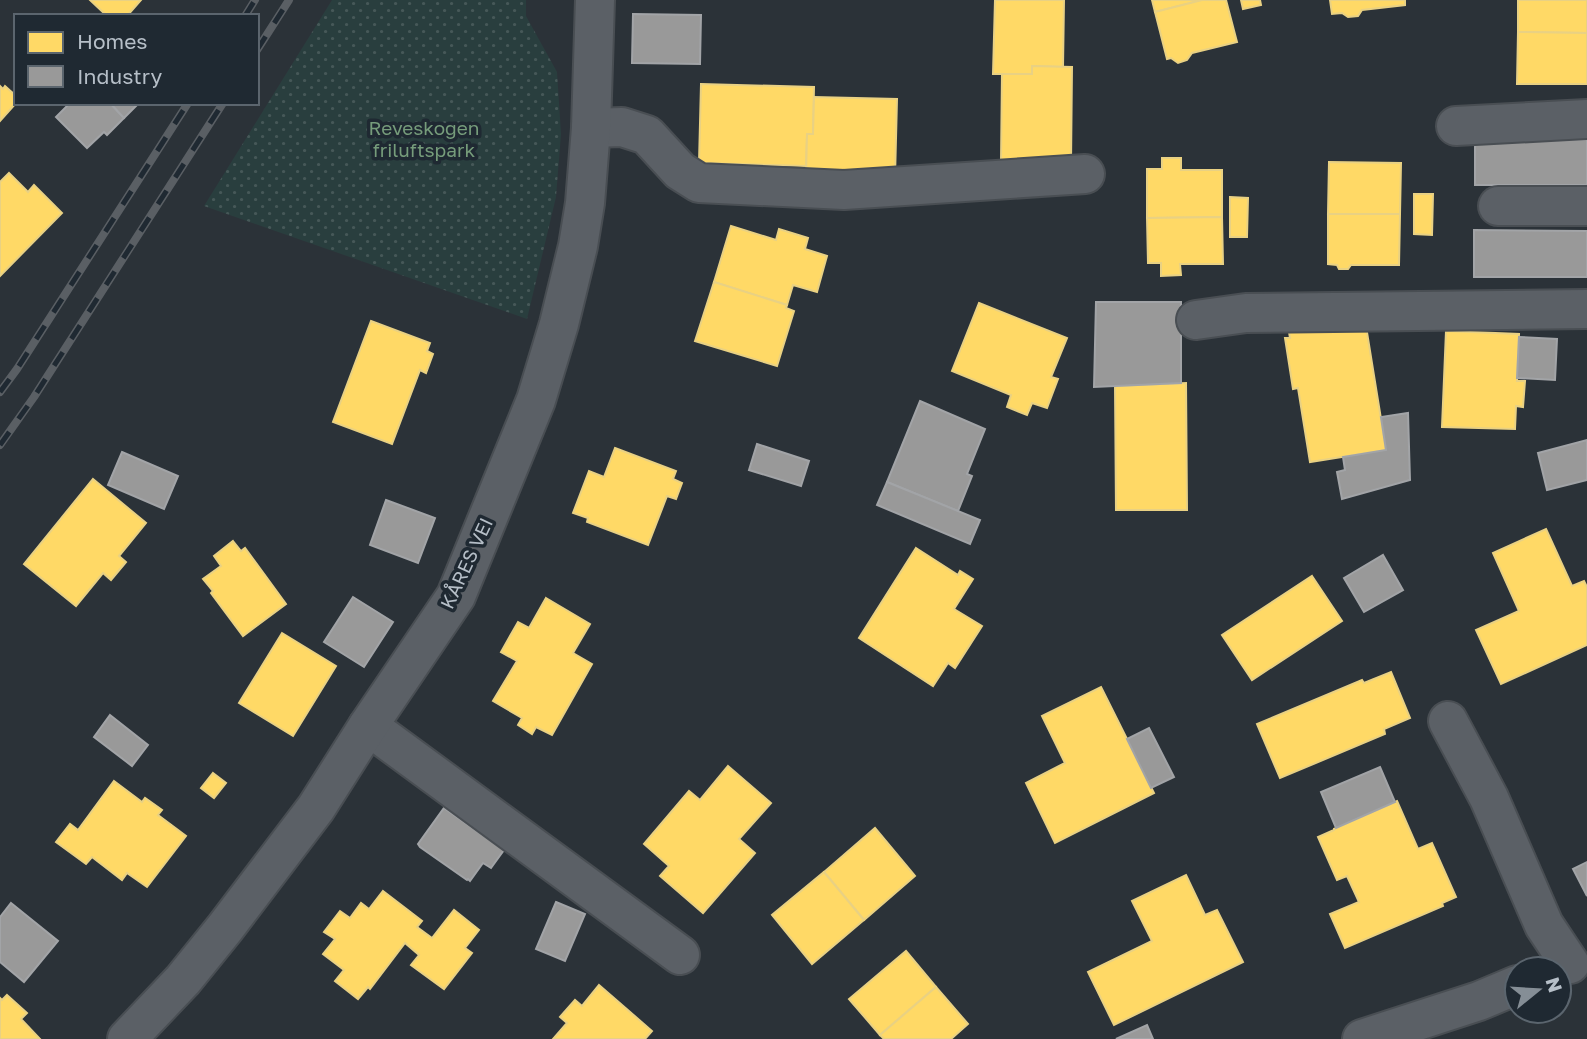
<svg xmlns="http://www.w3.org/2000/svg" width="1587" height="1039" viewBox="0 0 1587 1039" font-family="'Golos Text',sans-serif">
<defs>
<pattern id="grass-dots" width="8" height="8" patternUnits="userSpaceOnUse" patternTransform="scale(1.75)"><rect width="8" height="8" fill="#293e3e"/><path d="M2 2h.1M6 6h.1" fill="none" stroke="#465858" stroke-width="1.8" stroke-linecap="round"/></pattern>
</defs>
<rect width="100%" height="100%" fill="#2b3238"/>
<path fill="url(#grass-dots)" d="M332,0h194v16l31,56 4,62 -5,63 -29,122 -323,-113z"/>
<g fill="#ffd966" stroke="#e9d183" stroke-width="2">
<path d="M90,0h51l-14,16h-20z"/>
<path d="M995,0h69l-1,67 -31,-1v8h-39z"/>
<path d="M1152,0h50l-47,12z"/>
<path d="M1202,0h24l11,42 -45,11 -5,7 -9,3 -7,-5 -4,1 -12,-47z"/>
<path d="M1241,0h19l1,5 -18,4z"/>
<path d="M1330,0h75v5l-43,5 -4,6 -10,1 -6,-4 -10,1z"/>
<path d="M1518,0h69v33l-69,-1z"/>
<path d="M1518,32l69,1v51h-70z"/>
<path d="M1032,66l40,1 -1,97 -70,-1 1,-89h30z"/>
<path d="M701,84l113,3 -1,47h-6l-1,32 -107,-3z"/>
<path d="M0,86l3,3 2,-3 11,10v7l-16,18z"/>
<path d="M814,97l83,2 -2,79 -89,-2 1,-42h6z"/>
<path d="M1162,158h19v12h41v47l-75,1v-49h15z"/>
<path d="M1329,162l72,1 -1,51h-72z"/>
<path d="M9,173l19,19 6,-7 28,28 -62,63v-94z"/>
<path d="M1414,194h19l-1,41 -18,-1z"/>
<path d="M1230,197l18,1 -1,39h-17z"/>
<path d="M1328,214h72l-1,51h-48l-3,4h-9l-2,-4 -9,-1z"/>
<path d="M1222,217l1,47h-43l1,11 -20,1v-13h-13l-1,-45z"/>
<path d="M731,226l45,14 3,-11 29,9 -3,11 22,7 -10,36 -24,-7 -6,20 -73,-23z"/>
<path d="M714,282l73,23 -1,3 8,3 -17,55 -82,-25z"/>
<path d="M979,303l88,35 -16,39 7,2 -11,29 -15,-5 -5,12 -20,-8 4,-12 -59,-24z"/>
<path d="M1365,320l21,130 -76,12 -12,-74 -5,1 -8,-51h5l-1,-6z"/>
<path d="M371,321l59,22 -3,8 6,3 -7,19 -6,-3 -28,74 -59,-22z"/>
<path d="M1446,331l73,3 -2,47h8l-2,26 -7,-1 -1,23 -73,-2z"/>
<path d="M1186,383l1,127h-71l-1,-124z"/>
<path d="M615,448l61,23 -3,8 9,4 -6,16 -9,-3 -19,49 -61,-23 1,-4 -15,-5 16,-42 15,6z"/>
<path d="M93,479l53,44 -27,33 7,6 -15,18 -8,-7 -27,33 -52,-42z"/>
<path d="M1546,529l26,57 12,-5 3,6v58l-86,39 -25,-54 43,-19 -26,-58z"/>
<path d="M233,541l8,10 4,-3 41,56 -43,32 -32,-43 2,-2 -10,-12 18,-13 -7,-10z"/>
<path d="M916,548l42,27 2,-4 13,8 -19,30 28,17 -27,42 -7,-5 -15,23 -74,-48z"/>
<path d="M1312,576l30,45 -90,59 -30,-45z"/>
<path d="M546,598l44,26 -17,29 19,11 -40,71 -16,-8 -4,7 -14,-9 4,-7 -29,-17 24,-40 -16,-9 17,-30 11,6z"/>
<path d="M282,633l54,33 -43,70 -54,-33z"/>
<path d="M1391,672l19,46 -26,11 1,5 -105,44 -23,-54 105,-44 2,3z"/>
<path d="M1101,687l53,106 -99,50 -29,-60 39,-20 -23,-47z"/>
<path d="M728,766l43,37 -32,36 16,14 -52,60 -43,-37 9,-10 -25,-22 45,-53 11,9z"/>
<path d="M213,773l13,10 -12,15 -13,-10z"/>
<path d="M114,781l28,21 3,-4 17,12 -4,5 28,21 -39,51 -20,-14 -5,7 -30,-23 -6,7 -30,-22 14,-18 8,6z"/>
<path d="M1397,801l21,48 14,-6 24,54 -14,6 1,3 -98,42 -15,-34 29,-12 -12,-26 -10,4 -19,-43 16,-7v-1z"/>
<path d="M875,828l40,48 -51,44 -40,-48z"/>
<path d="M824,872l40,48 -52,44 -40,-49z"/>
<path d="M1186,875l19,40 12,-5 26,52 -129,63 -26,-53 64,-31 -20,-40z"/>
<path d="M383,891l39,30 -5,6 15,11 22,-28 25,20 -14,18 7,5 -28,36 -33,-24 8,-10 -14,-12 -35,46 -2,-2 -10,12 -23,-18 9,-11 -21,-16 12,-15 -11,-7 16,-21 10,7 11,-15 8,6z"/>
<path d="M906,951l30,36 -56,48 -31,-36z"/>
<path d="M599,985l53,46 -7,8h-92l14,-16 -7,-6 15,-17 7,6z"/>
<path d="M936,987l32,37 -17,15h-67l-4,-4z"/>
<path d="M7,995l20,18 -6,6 19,20h-40v-41l2,2z"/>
</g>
<g fill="#999" stroke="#a2a4a7" stroke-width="2">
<path d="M633,14l68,1 -1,49 -68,-1z"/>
<path d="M70,103h40l14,15 -17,17 -3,-3 -17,16 -31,-31z"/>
<path d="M110,103h29l-15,15z"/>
<path d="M1587,139v46h-112v-45z"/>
<path d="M1474,230l113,1v46h-113z"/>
<path d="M1096,302h85v81l-87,4z"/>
<path d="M1519,337l38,2 -2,41 -38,-2z"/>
<path d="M920,401l65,28 -18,45 5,2 -14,35 -71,-29z"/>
<path d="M1408,413l2,67 -68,19 -5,-27 8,-2 -2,-13 43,-7 -5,-33z"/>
<path d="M1587,440v40l-40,10 -9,-37z"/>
<path d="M757,444l52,17 -8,25 -52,-16z"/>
<path d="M122,452l56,24 -14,33 -56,-24z"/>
<path d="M887,482l93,38 -10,24 -93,-39z"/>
<path d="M386,500l49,18 -17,45 -48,-18z"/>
<path d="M1383,555l20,35 -39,22 -20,-34z"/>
<path d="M353,597l40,25 -29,45 -40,-25z"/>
<path d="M110,715l38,30 -16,21 -38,-29z"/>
<path d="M1149,728l25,49 -23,11 -24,-49z"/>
<path d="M1380,767l15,35 -59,26 -15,-36z"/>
<path d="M444,808l60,42 -13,18 -8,-5 -13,18 -2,-2 -1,1 -47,-33 -2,-3z"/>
<path d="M1587,862v34l-14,-27z"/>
<path d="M556,902l29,12 -20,47 -29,-12z"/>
<path d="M11,903l47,38 -34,41 -24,-20v-45z"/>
<path d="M1147,1025l6,14h-37z"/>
</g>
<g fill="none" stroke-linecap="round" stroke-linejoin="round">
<g stroke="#494e53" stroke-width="42">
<g id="minor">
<path d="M1456,126l131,-7"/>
<path d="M591,128l31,-1 25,8 33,36 19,12 145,7 241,-16"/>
<path d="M1498,206h89"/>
<path d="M1196,320l50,-7 341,-4"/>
<path d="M1448,721l41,77 55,127 26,39"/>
<path d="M368,726l312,229"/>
<path d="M127,1039l56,-59 42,-52 91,-120 52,-82 88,-130 80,-196 23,-76 19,-78 7,-43 6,-75 4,-128"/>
<path d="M1362,1039l117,-38 38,-16"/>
</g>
</g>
<use href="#minor" stroke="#5b6066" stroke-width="38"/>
<g stroke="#5a5f64" stroke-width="8">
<g id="rail">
<path d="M245,16l10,-16"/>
<path d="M257,50l32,-50"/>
<path d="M0,392l17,-23 171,-266"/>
<path d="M0,445l34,-48 189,-294"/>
</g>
</g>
<use href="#rail" stroke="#1f2932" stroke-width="5" stroke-dasharray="16" stroke-linecap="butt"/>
</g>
<g text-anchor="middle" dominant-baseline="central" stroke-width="7" stroke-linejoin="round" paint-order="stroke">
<g font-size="19" fill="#769c7b" stroke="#1f2932">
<text x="424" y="127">Reveskogen<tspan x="424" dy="22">friluftspark</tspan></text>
</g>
<g font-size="19" fill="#b6bfc8" stroke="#1f2932">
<text transform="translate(466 563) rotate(-65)">KÅRES VEI</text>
</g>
</g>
<rect x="14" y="14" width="245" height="91" fill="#1f2932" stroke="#5b656e" stroke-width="2"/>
<rect x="28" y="32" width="35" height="21" fill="#ffd966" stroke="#5b656e" stroke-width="2"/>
<text x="77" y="49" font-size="21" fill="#b6bfc8">Homes</text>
<rect x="28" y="66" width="35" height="21" fill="#999999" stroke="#5b656e" stroke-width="2"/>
<text x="77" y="84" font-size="21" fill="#b6bfc8">Industry</text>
<g transform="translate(1538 990) rotate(72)"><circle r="33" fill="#1f2932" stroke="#5b656e" stroke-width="2"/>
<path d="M0-5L12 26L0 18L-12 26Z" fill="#858e96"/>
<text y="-10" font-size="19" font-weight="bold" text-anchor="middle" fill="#b6bfc8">N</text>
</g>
</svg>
